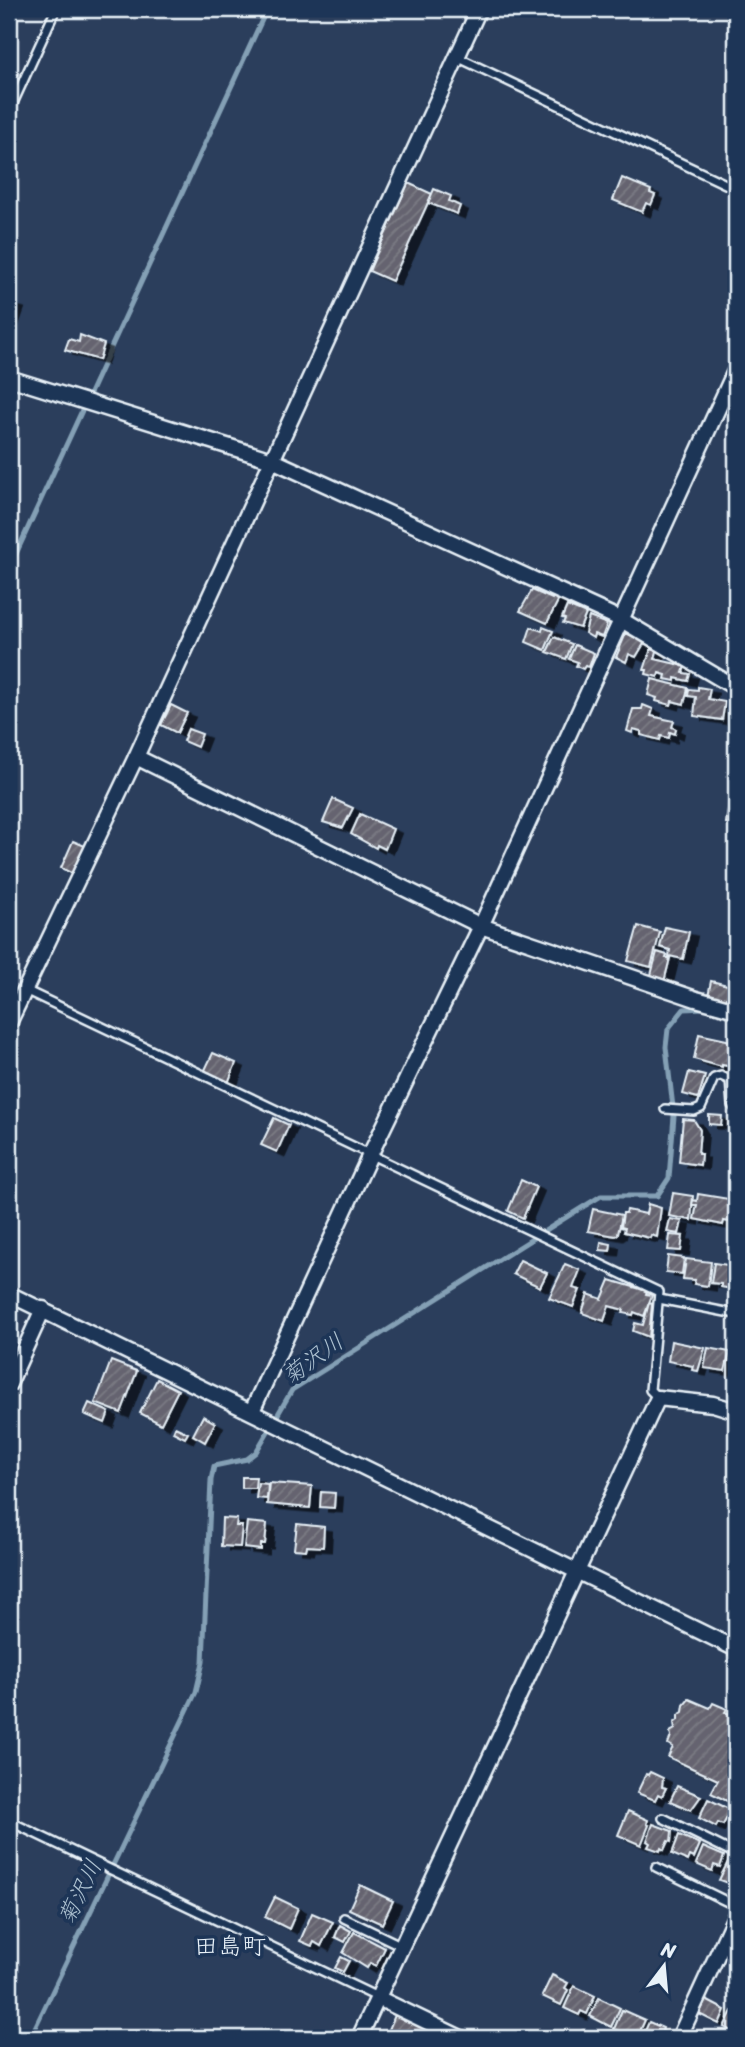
<svg xmlns="http://www.w3.org/2000/svg" width="745" height="2047" viewBox="0 0 745 2047" font-family="Sriracha,'Klee One',sans-serif">
<defs>
<pattern id="building-hatch" width="6" height="6" patternUnits="userSpaceOnUse" patternTransform="scale(1.75)"><rect width="6" height="6" fill="#65646f"/><path d="M-1 1l2-2M0 6l6-6M5 7l2-2" fill="none" stroke="#7b7b84"/></pattern>
<filter id="shadow"><feDropShadow dx="8" dy="4.5" stdDeviation="0" flood-color="#0009"/></filter>
</defs>
<rect width="100%" height="100%" fill="#2b3e5c"/>
<filter id="ink" filterUnits="userSpaceOnUse"><feTurbulence type="fractalNoise" baseFrequency=".0143" numOctaves="2"/><feDisplacementMap in="SourceGraphic" scale="14" xChannelSelector="R" yChannelSelector="G"/><feConvolveMatrix kernelMatrix="1 2 1 2 8 2 1 2 1" color-interpolation-filters="sRGB"/></filter>
<g filter="url(#ink)">
<g fill="none" stroke-linecap="round" stroke-linejoin="round">
<g stroke="#84a0b5" stroke-width="5">
<path d="M9,569l258,-560"/>
<path d="M30,2038l166,-346 7,-30 8,-182 3,-14 33,-7 9,-7 36,-62 286,-180 23,-14h56l12,-18 5,-62 -8,-69 2,-18 16,-20 19,-1"/>
</g>
</g>
<g fill="url(#building-hatch)" stroke="#e8f1f8" stroke-width="2" filter="url(#shadow)">
<path d="M622,178l29,12 -1,3 5,2 -4,10 -5,-2 -4,9 -29,-12z"/>
<path d="M408,183l24,11 -40,87 -23,-10z"/>
<path d="M434,189l17,7 -2,5 11,5 -3,8 -29,-11z"/>
<path d="M9,302l7,2 -7,20z"/>
<path d="M80,335l24,9 -5,16 -34,-10 4,-11 10,3z"/>
<path d="M532,590l20,9 1,-2 6,2 -12,24 -27,-12z"/>
<path d="M567,606l19,8 -6,14 -17,-5 2,-4 -3,-1z"/>
<path d="M589,617l18,7 -5,13 -8,-3 -1,4 -8,-5z"/>
<path d="M531,627l11,4 1,-4 10,4 -8,19 -19,-8z"/>
<path d="M626,633l19,9 -9,15 -7,-3 -3,8 -10,-5z"/>
<path d="M554,637l18,7 -6,15 -19,-7z"/>
<path d="M575,645l19,8 -5,14 -4,-1 -2,3 -7,-3 2,-4 -9,-3z"/>
<path d="M651,649l6,2 -2,8 30,7 -2,7 7,1 -2,7 -13,-3v3l-10,-2 1,-4 -7,-2 -1,4 -12,-3 1,-4h-3z"/>
<path d="M652,679l36,9 -4,16 -12,-3 -1,4 -15,-4 1,-3 -9,-3z"/>
<path d="M698,687l12,2 -2,10 17,3 -3,18 -28,-4 2,-19 -8,-1 1,-7 9,1z"/>
<path d="M171,705l16,8 -10,20 -16,-8z"/>
<path d="M643,705l10,4 -2,7 23,5 -2,6 4,2 -1,5 -5,-2 -1,6 -8,-2 -1,4 -19,-5v-4l-8,-2 -1,4 -5,-2 6,-22h9z"/>
<path d="M188,729l14,5 -5,13 -14,-6z"/>
<path d="M333,799l20,9 -10,20 -20,-6z"/>
<path d="M729,801l7,1v22l-10,-1z"/>
<path d="M360,814l33,15 -8,20 -8,-4 -1,3 -25,-14z"/>
<path d="M73,841l12,5 -12,28 -12,-6z"/>
<path d="M638,926l22,6 -9,35 -23,-6z"/>
<path d="M665,927l24,5 -6,27 -14,-3 1,-6 -10,-3z"/>
<path d="M657,952l10,3 -1,3h4l-6,24 -14,-3z"/>
<path d="M711,981l25,6v15l-28,-6z"/>
<path d="M699,1034l37,8v20h-2l-1,5 -11,-2v2l-28,-8z"/>
<path d="M213,1053l23,10 -8,20 -24,-11z"/>
<path d="M689,1072l16,4 -7,22 -15,-4z"/>
<path d="M709,1115l13,1 -1,9 -12,-1z"/>
<path d="M274,1118l15,7 -12,27 -16,-7z"/>
<path d="M683,1119l11,1 6,10 -2,24h3l-1,11 -21,-3z"/>
<path d="M521,1180l15,7 -13,31 -15,-7z"/>
<path d="M673,1193l20,3 -2,24 -22,-4z"/>
<path d="M698,1194l37,6 1,23 -12,-2 -1,4 -29,-6 3,-14h-5l1,-5 4,1z"/>
<path d="M648,1204l13,4 -4,29 -6,-2 -1,3 -26,-6 1,-4 -4,-1 2,-14h3l1,-3 19,4z"/>
<path d="M593,1209l29,6 -4,19 -3,2 -27,-5z"/>
<path d="M670,1219l12,2 -3,13 -12,-2z"/>
<path d="M670,1235l13,1 -2,15 -13,-1z"/>
<path d="M601,1242l10,2 -1,7 -10,-1z"/>
<path d="M668,1256l16,2 -2,16 -16,-2z"/>
<path d="M686,1259l25,3 -3,24 -14,-2 1,-4 -12,-1z"/>
<path d="M520,1260l27,13 -7,14 -27,-13z"/>
<path d="M714,1263l21,3 -3,23 -11,-2v-3l-10,-1z"/>
<path d="M565,1264l15,6 -7,18 7,2 -7,17 -24,-9z"/>
<path d="M610,1280l37,11 -1,3 6,1 -8,21 -10,-4 -1,3 -10,-2 1,-3 -15,-4 -5,15 -22,-8 6,-19 14,5z"/>
<path d="M649,1303l3,1 -3,33 -16,-6 2,-8 8,2z"/>
<path d="M671,1341l34,7 -7,23 -6,-1 1,-4 -25,-5z"/>
<path d="M708,1348l22,4 -5,19 -21,-3z"/>
<path d="M111,1361l26,10 -16,42 -26,-10z"/>
<path d="M157,1379l21,11 -17,34 -21,-11z"/>
<path d="M89,1403l20,9 -4,11 -21,-9z"/>
<path d="M203,1416l12,7 -10,19 -12,-7z"/>
<path d="M175,1427l13,6 -3,5 -12,-6z"/>
<path d="M242,1477h14l-1,11h-13z"/>
<path d="M258,1483l10,1 -1,15 -11,-1z"/>
<path d="M269,1483l43,3 -2,22 -43,-4z"/>
<path d="M321,1492l14,1 -1,15 -14,-1z"/>
<path d="M222,1518l15,1 -1,7h6l-2,21 -19,-1z"/>
<path d="M247,1522l20,2 -2,20h-4v6l-17,-2z"/>
<path d="M297,1524l27,3 -1,20 -16,-1 -1,4 -12,-1z"/>
<path d="M689,1699l21,9 3,-5 14,6 -2,3 11,5 -1,88 -24,-12 7,-13 -50,-23 5,-10 -5,-3 3,-8 -1,-4 5,-3 -1,-6 4,-3v-5l5,-3 1,-7z"/>
<path d="M650,1772l13,6 -1,9 4,1 -4,8 -4,-2 -3,6 -18,-7 9,-19 2,1z"/>
<path d="M677,1786l24,10 -10,14 -21,-9z"/>
<path d="M708,1799l23,11 -8,15 -5,-2 -2,4 -17,-9z"/>
<path d="M628,1811l20,9 -1,4 2,1 -8,20 -23,-10z"/>
<path d="M653,1824l19,7 -1,11 -3,-1 -4,9 -3,-2 -1,3 -12,-4 2,-4 -3,-2z"/>
<path d="M679,1835l21,9 -6,14 -4,-2 -2,5 -16,-7z"/>
<path d="M703,1847l21,9 -4,11 -6,-2 -2,6 -16,-7z"/>
<path d="M729,1860l7,3v23l-17,-6z"/>
<path d="M360,1885l33,16 -11,23 -33,-15z"/>
<path d="M275,1897l23,11 -9,21 -24,-12z"/>
<path d="M312,1913l21,9 -12,24 -7,-4 -2,4 -12,-5z"/>
<path d="M340,1925l11,6 -6,11 -10,-5z"/>
<path d="M354,1932l31,16 -9,18 -6,-3 -3,5 -24,-15z"/>
<path d="M341,1957l8,4 -6,11 -8,-4z"/>
<path d="M552,1975l16,8 -3,5 3,2 -7,15 -19,-9z"/>
<path d="M574,1986l21,10 -8,18 -6,-3 -2,4 -15,-7z"/>
<path d="M599,1998l21,10 -9,19 -21,-11z"/>
<path d="M706,2000l19,10 -6,14 -20,-10z"/>
<path d="M622,2010l23,10 -8,18 -23,-9z"/>
<path d="M732,2011l4,1v21l-12,-6z"/>
<path d="M395,2015l30,13 -4,10h-29l2,-4 -6,-2z"/>
<path d="M649,2022l14,6 -1,3 5,2 -2,3 3,2h-26z"/>
</g>
<g fill="none" stroke-linecap="round" stroke-linejoin="round">
<g stroke="#e8f1f8" stroke-width="12">
<g id="service">
<path d="M457,57l279,132"/>
<path d="M9,112l47,-103"/>
<path d="M25,990l634,302 -9,98 8,8"/>
<path d="M665,1109l29,2 7,-3 13,-30 7,-2 9,4 2,25 4,4"/>
<path d="M659,1299l77,15"/>
<path d="M663,1818l73,36"/>
<path d="M9,1821l368,176"/>
<path d="M656,1867l80,39"/>
<path d="M344,1918l58,28"/>
<path d="M584,2035l6,3"/>
</g>
</g>
<g stroke="#e8f1f8" stroke-width="19">
<g id="minor">
<path d="M9,378l263,82 348,159 116,69"/>
<path d="M136,757l345,169 215,73 40,11"/>
<path d="M9,1023l127,-266 343,-748"/>
<path d="M9,1294l727,355"/>
<path d="M9,1384l34,-75"/>
<path d="M252,1411l118,-256 111,-229 255,-557"/>
<path d="M378,1998l83,40"/>
<path d="M359,2038l299,-640 55,6 23,7"/>
<path d="M679,2038l57,-124"/>
</g>
</g>
<use href="#service" stroke="#1d3557" stroke-width="7"/>
<use href="#minor" stroke="#1d3557" stroke-width="14"/>
</g>
</g>
<g text-anchor="middle" dominant-baseline="central" stroke-width="7" stroke-linejoin="round" paint-order="stroke">
<g font-size="23" font-style="italic" fill="#aec2d1" stroke="#1d3557">
<text transform="translate(313 1359) rotate(-36)">菊沢川</text>
<text transform="translate(80 1892) rotate(-64)">菊沢川</text>
</g>
<g font-size="24" fill="#e8f1f8" stroke="#1d3557">
<text x="230" y="1946">田島町</text>
</g>
</g>
<rect width="745" height="2047" fill="none" stroke="#1d3557" stroke-width="35"/>
<rect x="18" y="18" width="710" height="2012" fill="none" stroke="#e8f1f8" stroke-width="2.5" filter="url(#ink)"/>
<g transform="translate(664 1966) rotate(16)" stroke="#1d3557" stroke-width="5" paint-order="stroke">
<path d="M0-5L12 26L0 18L-12 26Z" fill="#e8f1f8"/>
<text y="-10" font-size="19" font-weight="bold" text-anchor="middle" fill="#e8f1f8">N</text>
</g>
</svg>
